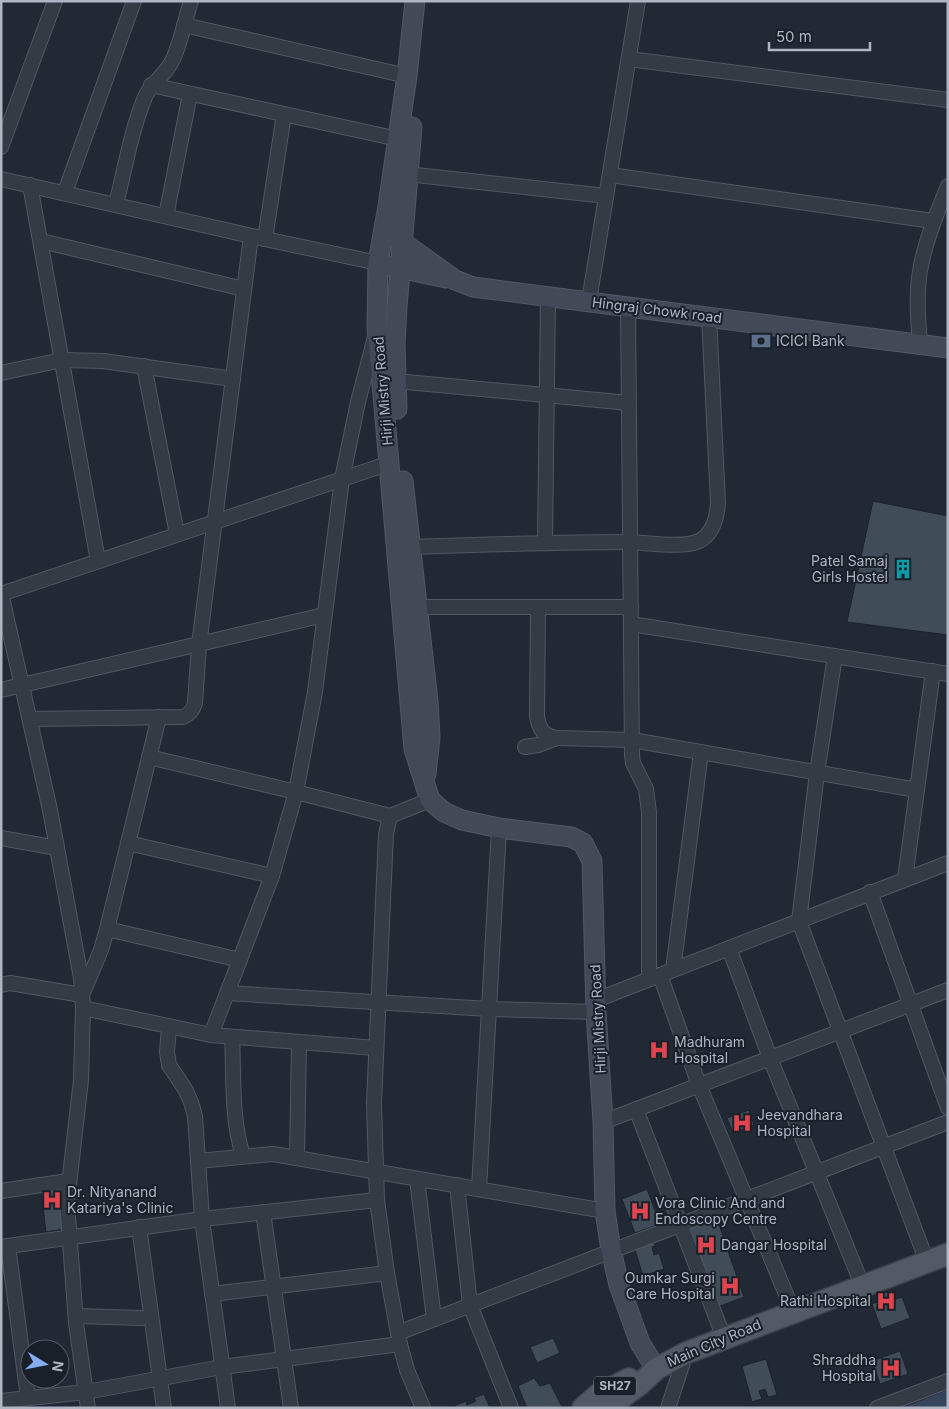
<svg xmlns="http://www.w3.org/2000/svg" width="949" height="1409" font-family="Inter,sans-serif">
	<rect width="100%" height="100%" fill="#202934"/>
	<path fill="#35445b" d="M948 1390V1408H902Z"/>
	<g fill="#414c59" stroke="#1b222c">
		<path d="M873 501 948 516V635L847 622Z"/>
		<path d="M749 1110 754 1125 733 1133 727 1118Z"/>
		<path d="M59 1188 64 1229 46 1232 41 1190Z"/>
		<path d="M647 1189 660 1224 635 1233 622 1199Z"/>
		<path d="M716 1216 744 1297 715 1308 686 1227Z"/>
		<path d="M651 1236 655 1246 652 1247 654 1255 659 1253 664 1269 643 1276 633 1243Z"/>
		<path d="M892 1290 896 1299 902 1297 910 1318 881 1329 872 1304 880 1301 878 1295Z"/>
		<path d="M553 1338 560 1353 537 1363 530 1347Z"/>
		<path d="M900 1351 908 1374 880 1384 872 1361Z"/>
		<path d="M766 1359 777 1395 768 1397 765 1389 759 1391 762 1399 752 1402 742 1366Z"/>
		<path d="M534 1378 540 1386 550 1383 562 1407 527 1408 518 1386Z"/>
		<path d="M484 1394 490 1408H455L454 1406 466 1401 467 1405 476 1401 474 1398Z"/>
	</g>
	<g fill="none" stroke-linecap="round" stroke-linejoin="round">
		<defs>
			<g id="street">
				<path d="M184 25 407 76"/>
				<path d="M629 59 948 100"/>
				<path d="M151 85 398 139"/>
				<path d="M1 147 55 1"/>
				<path d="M407 174 606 196"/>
				<path d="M610 175 933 221"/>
				<path d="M1 179 265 239 378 263"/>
				<path d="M30 185 98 561"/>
				<path d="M65 192 134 1"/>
				<path d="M116 204C125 169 131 131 145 97 151 83 164 76 171 63 180 47 185 20 191 1"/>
				<path d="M166 216 190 94"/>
				<path d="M265 239 284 114"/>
				<path d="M41 241 244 289"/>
				<path d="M589 301 638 1"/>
				<path d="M628 306 632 755 633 763 646 789 649 812V979"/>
				<path d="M920 344C918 320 916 295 920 271 925 241 937 213 948 186"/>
				<path d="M144 366 177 534"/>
				<path d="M1 373 62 360 103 361 233 379"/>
				<path d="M396 381 629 403"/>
				<path d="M545 542 548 297"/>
				<path d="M410 547C483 545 555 542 627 542 645 542 683 549 699 541 713 534 717 517 718 503L709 316"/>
				<path d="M1 593 50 810 81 978 83 1008 81 1080 67 1202 76 1323 88 1408"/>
				<path d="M1 594 390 463"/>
				<path d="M418 607H631"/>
				<path d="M538 607 537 716C539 729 543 736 557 738L632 740 917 790"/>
				<path d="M631 624 948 674"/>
				<path d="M835 656 817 773 799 921 927 1262"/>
				<path d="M1 690 324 615"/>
				<path d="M31 719 183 717C190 714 193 710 195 703L199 645 251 236"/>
				<path d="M525 747 538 745 557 738"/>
				<path d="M149 757 296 792 390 816"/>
				<path d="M1 838 57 848"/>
				<path d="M128 843 272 876"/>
				<path d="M905 879 933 671"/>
				<path d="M870 892 948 1108"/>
				<path d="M107 929 240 960"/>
				<path d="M729 948 770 1058 863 1287"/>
				<path d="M673 970 701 752"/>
				<path d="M660 975 699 1085 793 1311"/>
				<path d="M1 985 10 983 82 995 101 950 107 929 159 717"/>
				<path d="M227 993 489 1009 596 1012"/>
				<path d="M596 1000 948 863"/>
				<path d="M83 1008 211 1035 376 1048"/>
				<path d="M169 1028 167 1052 169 1065 185 1089 191 1102 195 1116 202 1219 228 1408"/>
				<path d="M211 1035 272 876 296 792 315 692 342 479 358 402 375 337"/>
				<path d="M232 1037C234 1076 231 1118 243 1156"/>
				<path d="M636 1109 724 1338"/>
				<path d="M603 1122 948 990"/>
				<path d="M297 1158 299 1043"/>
				<path d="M198 1161 273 1154 605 1211"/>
				<path d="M417 1179 434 1319"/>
				<path d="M457 1185 470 1305 511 1408"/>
				<path d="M479 1189 499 828"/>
				<path d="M1 1191 68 1181"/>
				<path d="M263 1212 291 1408"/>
				<path d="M139 1227 164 1408"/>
				<path d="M8 1246 28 1398"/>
				<path d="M1 1247 202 1219 377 1200"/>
				<path d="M212 1294 387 1273"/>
				<path d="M76 1316 142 1318"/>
				<path d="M398 1333 948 1122"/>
				<path d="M1 1401 86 1392 222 1367 400 1344"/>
				<path d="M423 1408 407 1370 400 1344 387 1273 377 1200 374 1103 386 834 390 816 430 800"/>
				<path d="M668 1408 686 1353"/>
				<path d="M877 1408 948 1381"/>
			</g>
			<g id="secondary">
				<path d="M415 1 407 76 388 206 378 263 377 327 414 749 430 800 444 812 462 820 499 828 571 837 583 843 592 861 596 1012 603 1122 605 1211 611 1250 619 1285 640 1343 656 1369"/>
				<path d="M395 237 455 280 473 287 948 348"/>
				<path d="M390 266 446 278"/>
				<path d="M397 409 395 344 397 307 412 127"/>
				<path d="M403 481 428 701 430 737 426 774"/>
			</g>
			<g id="primary">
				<path d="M583 1408 598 1395 629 1379"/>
				<path d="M607 1408 639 1385 656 1369 686 1353 948 1254"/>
			</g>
		</defs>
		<use href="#street" stroke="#515963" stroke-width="16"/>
		<use href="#secondary" stroke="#515963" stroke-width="21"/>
		<use href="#primary" stroke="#3d444f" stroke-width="24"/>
		<use href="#street" stroke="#333b45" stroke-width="14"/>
		<use href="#secondary" stroke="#424a58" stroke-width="19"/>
		<use href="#primary" stroke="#515a65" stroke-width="21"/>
	</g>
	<defs>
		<symbol id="bank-bare" viewBox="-9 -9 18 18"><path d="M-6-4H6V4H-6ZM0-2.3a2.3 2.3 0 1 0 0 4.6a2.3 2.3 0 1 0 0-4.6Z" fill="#5c6f8a" stroke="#19202a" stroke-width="2.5" paint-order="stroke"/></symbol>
		<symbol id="building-bare" viewBox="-9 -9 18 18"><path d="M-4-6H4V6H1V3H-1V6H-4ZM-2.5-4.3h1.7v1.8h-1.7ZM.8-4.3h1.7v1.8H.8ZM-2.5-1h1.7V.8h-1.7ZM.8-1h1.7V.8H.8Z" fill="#0f9aa8" stroke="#19202a" stroke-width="2.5" paint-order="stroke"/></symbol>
		<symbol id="hospital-bare" viewBox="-9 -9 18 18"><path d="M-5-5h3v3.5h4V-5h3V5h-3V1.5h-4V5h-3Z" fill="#e0444e" stroke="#19202a" stroke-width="2.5" paint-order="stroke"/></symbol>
	</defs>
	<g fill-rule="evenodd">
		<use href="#bank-bare" x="747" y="327" width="28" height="28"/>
		<use href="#building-bare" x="889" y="555" width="28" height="28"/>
		<use href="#hospital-bare" x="645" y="1036" width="28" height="28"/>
		<use href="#hospital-bare" x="728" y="1109" width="28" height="28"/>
		<use href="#hospital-bare" x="38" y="1186" width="28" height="28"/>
		<use href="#hospital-bare" x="626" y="1197" width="28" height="28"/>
		<use href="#hospital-bare" x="692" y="1231" width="28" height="28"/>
		<use href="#hospital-bare" x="716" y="1272" width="28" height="28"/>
		<use href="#hospital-bare" x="872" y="1287" width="28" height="28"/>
		<use href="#hospital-bare" x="877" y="1354" width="28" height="28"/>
	</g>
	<g text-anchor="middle" stroke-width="4" stroke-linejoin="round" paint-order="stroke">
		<rect fill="#19202a" stroke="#818994" stroke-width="1" x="594" y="1376.5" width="42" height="19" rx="4"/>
		<g font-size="12" font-weight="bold" fill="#adb6c2">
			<text x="615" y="1390">SH27</text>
		</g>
		<g font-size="14" fill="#adb6c2" stroke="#19202a">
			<text transform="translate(657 310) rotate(7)" y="5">Hingraj Chowk road</text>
			<text transform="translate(383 391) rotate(-95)" y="5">Hirji Mistry Road</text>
			<text transform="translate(598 1019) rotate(-93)" y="5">Hirji Mistry Road</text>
			<text transform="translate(714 1343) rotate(-23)" y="5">Main City Road</text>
		</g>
		<g font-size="14" fill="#adb6c2" stroke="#19202a" text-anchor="start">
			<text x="776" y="346">ICICI Bank</text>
			<text x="888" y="566" text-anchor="end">Patel Samaj<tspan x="888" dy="16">Girls Hostel</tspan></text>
			<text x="674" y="1047">Madhuram<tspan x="674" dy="16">Hospital</tspan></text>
			<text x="757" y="1120">Jeevandhara<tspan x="757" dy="16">Hospital</tspan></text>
			<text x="67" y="1197">Dr. Nityanand<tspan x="67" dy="16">Katariya's Clinic</tspan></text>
			<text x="655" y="1208">Vora Clinic And and<tspan x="655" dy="16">Endoscopy Centre</tspan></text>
			<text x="721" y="1250">Dangar Hospital</text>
			<text x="715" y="1283" text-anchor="end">Oumkar Surgi<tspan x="715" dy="16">Care Hospital</tspan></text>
			<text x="871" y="1306" text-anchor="end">Rathi Hospital</text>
			<text x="876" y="1365" text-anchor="end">Shraddha<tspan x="876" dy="16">Hospital</tspan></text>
		</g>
	</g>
	<rect width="949" height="1409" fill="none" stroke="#adb6c2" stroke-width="5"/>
	<g transform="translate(45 1364) rotate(100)"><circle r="24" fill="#19202a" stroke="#545c67"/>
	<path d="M0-4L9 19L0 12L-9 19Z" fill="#84aef1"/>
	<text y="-8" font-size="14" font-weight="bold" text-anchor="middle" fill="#adb6c2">N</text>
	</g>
	<path d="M769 42v8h101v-8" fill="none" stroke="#adb6c2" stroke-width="2.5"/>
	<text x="776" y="42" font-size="15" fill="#adb6c2" stroke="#19202a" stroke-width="4" paint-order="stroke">50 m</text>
</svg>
